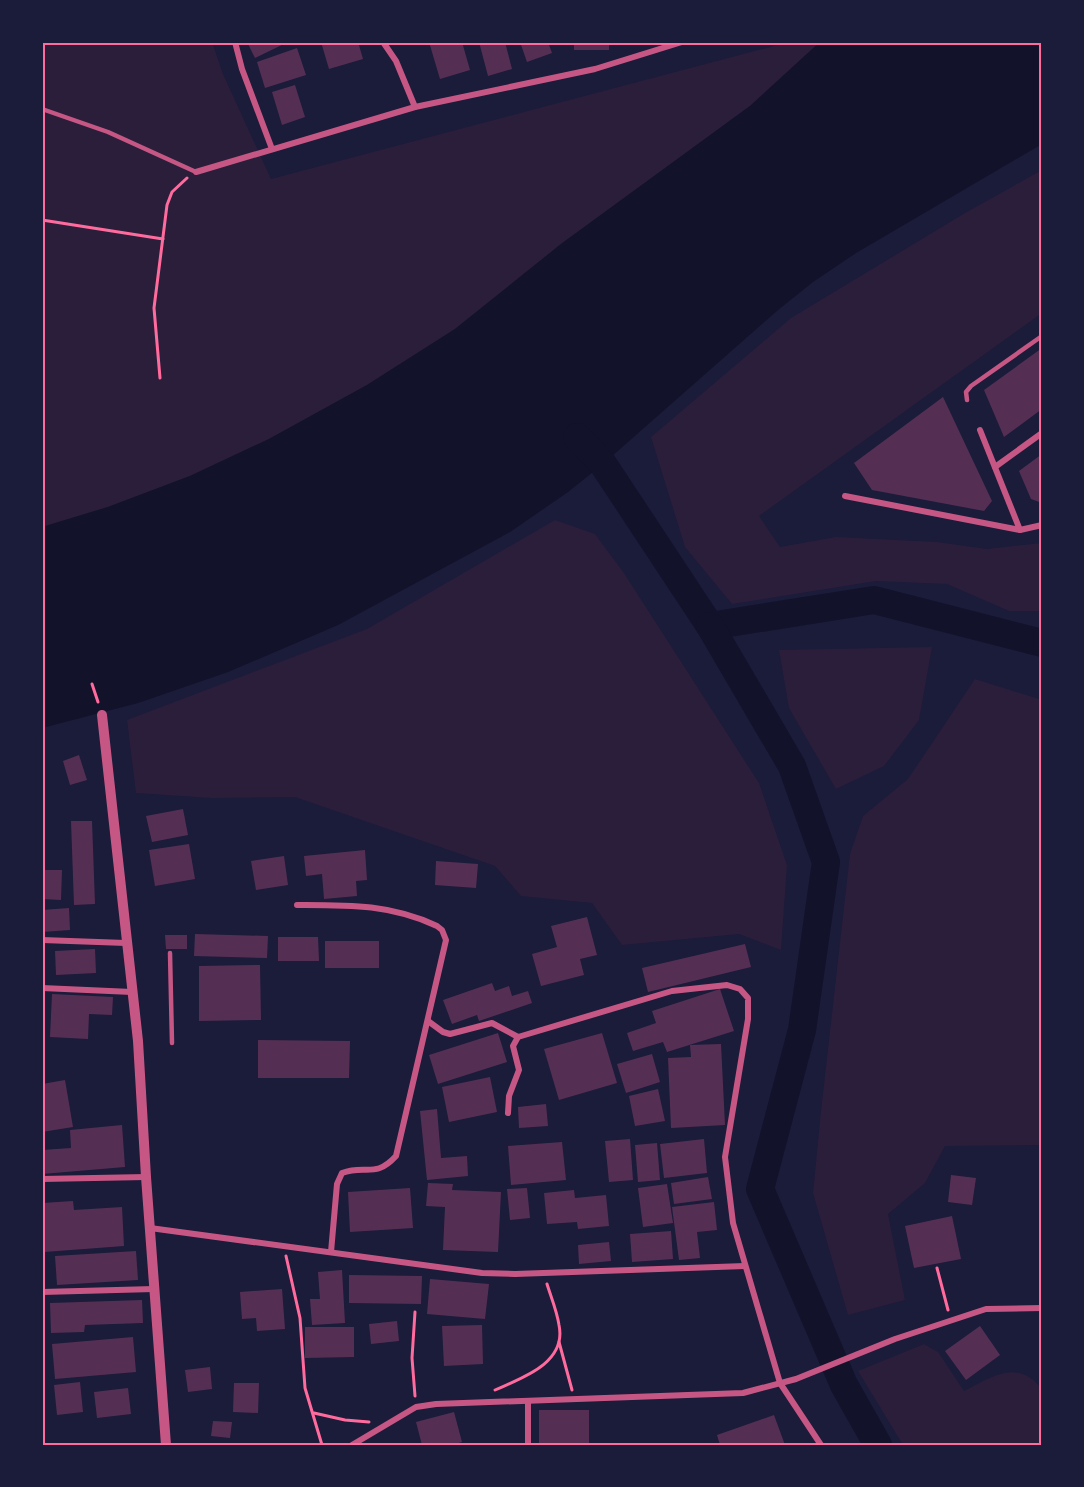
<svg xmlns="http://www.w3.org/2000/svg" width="1084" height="1487" font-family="'Fira Sans',sans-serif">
	<rect width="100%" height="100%" fill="#1b1b3a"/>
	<g fill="#2a1e3b">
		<path d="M42 42H212L223 74 271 179 789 42H820L750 106 561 244 455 329 367 385 269 439 190 476 108 507 42 527Z"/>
		<path d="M1042 170V313L759 516 780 547 836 537 937 542 987 549 1042 543V611H1009L947 584 876 581 732 604 685 547 651 437 791 318 965 213Z"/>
		<path d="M555 520 595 534 624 573 759 783 787 865 781 950 739 934 622 945 592 903 521 896 495 866 295 797 212 798 136 793 127 720 367 629Z"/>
		<path d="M932 647 919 720 884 766 836 789 789 708 779 650Z"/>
		<path d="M975 679 1042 700V1145L945 1146 925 1183 888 1214 905 1300 848 1315 813 1193 821 1111 850 854 863 816 908 779Z"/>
		<path d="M924 1344 938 1352 964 1391C992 1377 1017 1358 1042 1389V1445H903L858 1371Z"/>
	</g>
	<path fill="#12122b" d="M820 42H1042V144L856 253 813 282 778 310 603 464 568 492 510 532 338 625 228 672 138 703 42 728V527L108 507 190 476 269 439 367 385 455 329 561 244 750 106Z"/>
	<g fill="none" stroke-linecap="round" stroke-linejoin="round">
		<g stroke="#12122b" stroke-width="28">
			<path d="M577 437 603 464 710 626 874 600 1042 643"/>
			<path d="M710 626 792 766 826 862 802 1030 760 1189 844 1385 878 1445"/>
		</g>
	</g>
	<g fill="#542f53">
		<path d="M247 42H288L255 58Z"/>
		<path d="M321 42H358L363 59 329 69Z"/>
		<path d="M429 42H462L470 70 440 79Z"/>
		<path d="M479 42H505L512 69 488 76Z"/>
		<path d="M520 42H548L552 53 527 62Z"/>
		<rect x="574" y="42" width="35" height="8"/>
		<path d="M297 48 306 75 265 88 257 62Z"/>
		<path d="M295 85 305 117 282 125 272 92Z"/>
		<path d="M1042 348V409L1004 437 984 390Z"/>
		<path d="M943 397 992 501 984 511 872 490 854 463Z"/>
		<path d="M1042 454V503L1031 499 1019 471Z"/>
		<path d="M79 755 87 780 70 785 63 761Z"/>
		<path d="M183 809 188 835 152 842 146 816Z"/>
		<path d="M71 821H92L95 904 74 905Z"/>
		<path d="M189 844 195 879 155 886 149 850Z"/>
		<path d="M365 850 367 880 356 881 357 896 324 899 322 874 306 876 304 856Z"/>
		<path d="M284 856 288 885 256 890 251 861Z"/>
		<path d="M436 861 478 864 476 888 435 885Z"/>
		<path d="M42 870H62L61 900 42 899Z"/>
		<path d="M69 908 70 930 42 932V910Z"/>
		<path d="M587 917 597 955 580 959 584 975 541 986 532 954 557 947 551 926Z"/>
		<path d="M195 934 268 936 267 958 194 956Z"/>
		<path d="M165 935H187V949H166Z"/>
		<path d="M278 937H318L319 961H278Z"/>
		<rect x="325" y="941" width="54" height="27"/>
		<path d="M745 944 751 967 648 992 642 968Z"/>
		<path d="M95 949 96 973 56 975 55 951Z"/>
		<path d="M260 965 261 1020 199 1021V966Z"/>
		<path d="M492 983 495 991 509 986 512 996 528 991 532 1003 479 1021 477 1015 452 1024 443 1000Z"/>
		<path d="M720 989 734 1031 667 1052 663 1042 633 1051 627 1033 656 1023 652 1011Z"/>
		<path d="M42 994 45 995 44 1032H42Z"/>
		<path d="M52 994 113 997 112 1015 89 1014 88 1039 50 1037Z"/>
		<path d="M498 1033 507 1062 438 1084 429 1055Z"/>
		<path d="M602 1033 617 1083 559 1100 544 1049Z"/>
		<path d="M258 1040 350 1041 349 1078H258Z"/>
		<path d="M721 1044 725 1125 671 1128 668 1058 691 1057 690 1045Z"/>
		<path d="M652 1054 660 1082 626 1093 617 1064Z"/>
		<path d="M490 1077 497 1112 449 1122 442 1087Z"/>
		<path d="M65 1080 73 1127 42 1132V1084Z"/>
		<path d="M658 1089 665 1121 635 1126 629 1096Z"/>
		<path d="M546 1104 548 1126 519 1128 518 1107Z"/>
		<path d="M437 1109 441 1158 467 1156 468 1176 427 1180 420 1111Z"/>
		<path d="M122 1125 125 1167 42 1174V1150L71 1148 70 1130Z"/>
		<path d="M630 1139 633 1180 609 1182 605 1141Z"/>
		<path d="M704 1139 707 1173 664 1178 660 1144Z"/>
		<path d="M562 1142 566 1180 511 1185 508 1146Z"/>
		<path d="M657 1143 660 1180 638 1182 635 1145Z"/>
		<path d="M951 1175 976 1178 972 1205 948 1202Z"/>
		<path d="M708 1177 712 1199 674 1204 671 1183Z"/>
		<path d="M428 1183 453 1184 452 1190 501 1192 498 1252 443 1250 445 1207 426 1206Z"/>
		<path d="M667 1184 673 1223 643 1227 638 1188Z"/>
		<path d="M410 1188 413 1228 350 1232 348 1192Z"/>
		<path d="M527 1188 530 1218 510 1220 507 1189Z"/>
		<path d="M574 1190 575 1198 606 1195 609 1226 578 1229 577 1222 547 1224 544 1193Z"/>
		<path d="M73 1201 74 1210 122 1207 124 1246 44 1252 42 1203Z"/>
		<path d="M714 1202 717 1230 697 1232 700 1258 679 1260 672 1207Z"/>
		<path d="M952 1216 961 1259 914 1268 905 1226Z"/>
		<path d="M671 1231 673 1259 632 1262 630 1234Z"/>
		<path d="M609 1242 611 1261 579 1264 578 1245Z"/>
		<path d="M136 1251 138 1280 57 1285 55 1256Z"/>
		<path d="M342 1270 345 1323 312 1325 310 1299H320L318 1272Z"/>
		<path d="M349 1275 422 1276 421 1304 349 1303Z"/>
		<path d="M430 1279 489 1284 485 1319 427 1314Z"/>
		<path d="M282 1289 285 1329 257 1331 256 1318 242 1319 240 1292Z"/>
		<path d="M142 1300 143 1323 85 1325 84 1332 51 1333 50 1303Z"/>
		<path d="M397 1321 399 1341 371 1344 369 1324Z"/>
		<path d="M482 1325 483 1364 444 1366 442 1326Z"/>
		<path d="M980 1326 1000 1355 966 1380 945 1351Z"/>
		<path d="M305 1327H354V1357L305 1358Z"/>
		<path d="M133 1337 136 1372 55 1379 52 1344Z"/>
		<path d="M210 1367 212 1389 188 1392 185 1370Z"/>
		<path d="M80 1382 83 1412 57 1415 54 1385Z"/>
		<path d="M234 1383H259L258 1413 233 1412Z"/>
		<path d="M128 1388 131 1414 97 1418 94 1392Z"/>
		<rect x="539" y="1410" width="50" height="35"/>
		<path d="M454 1412 462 1442 452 1445H422L416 1422Z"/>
		<path d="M774 1415 785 1445H720L717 1435Z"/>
		<path d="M213 1421 232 1422 230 1438 211 1436Z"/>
	</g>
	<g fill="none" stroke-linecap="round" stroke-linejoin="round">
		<g stroke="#ff6b9d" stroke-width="3">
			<path d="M42 220 163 239"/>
			<path d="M160 378 154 308 167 205 172 192 187 178"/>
			<path d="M92 684 98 702"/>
			<path d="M286 1256 300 1318 305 1388 322 1445"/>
			<path d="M937 1268 948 1310"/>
			<path d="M415 1312 412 1358 415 1396"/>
			<path d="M559 1342 572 1390"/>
			<path d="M495 1390C522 1378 567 1363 559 1325 557 1311 551 1297 547 1284"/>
			<path d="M314 1413 345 1420 369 1422"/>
		</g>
		<g stroke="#c65784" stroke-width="4.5">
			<path d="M42 109 108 132 196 172"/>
			<path d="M967 400 966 392 971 386 1042 336"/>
			<path d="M170 953 172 1043"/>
		</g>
		<g stroke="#c65784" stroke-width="6">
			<path d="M235 42 242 69 272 149"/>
			<path d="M383 42 396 61 415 107"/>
			<path d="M196 172 415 107 595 69 682 42"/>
			<path d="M980 430 1020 530"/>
			<path d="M995 467 1042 433"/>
			<path d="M845 496 1020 530 1042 525"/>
			<path d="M297 905C348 905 390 904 437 926L442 930 446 940 396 1156C375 1179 366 1164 342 1173L337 1184 331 1252"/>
			<path d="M42 940 126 943"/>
			<path d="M42 988 132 992"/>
			<path d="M428 1021 443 1032 450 1034 492 1023 518 1037"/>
			<path d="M508 1113 509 1096 519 1070 513 1046 518 1037 672 991 727 985 740 989 748 998V1019L725 1157 733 1223 780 1383 821 1445"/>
			<path d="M42 1179 146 1177"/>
			<path d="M150 1228 482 1273 515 1274 745 1266"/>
			<path d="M42 1292 154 1289"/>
			<path d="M352 1445 416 1407 436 1404 743 1393 796 1379 895 1339 986 1309 1042 1308"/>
			<path d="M528 1445V1401"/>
		</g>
		<path stroke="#c65784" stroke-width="10" d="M102 715 138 1041 146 1177 166 1445"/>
	</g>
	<rect width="1084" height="1487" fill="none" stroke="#1b1b3a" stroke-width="87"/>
	<rect x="44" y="44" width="996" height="1400" fill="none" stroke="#ff6b9d" stroke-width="2"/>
</svg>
